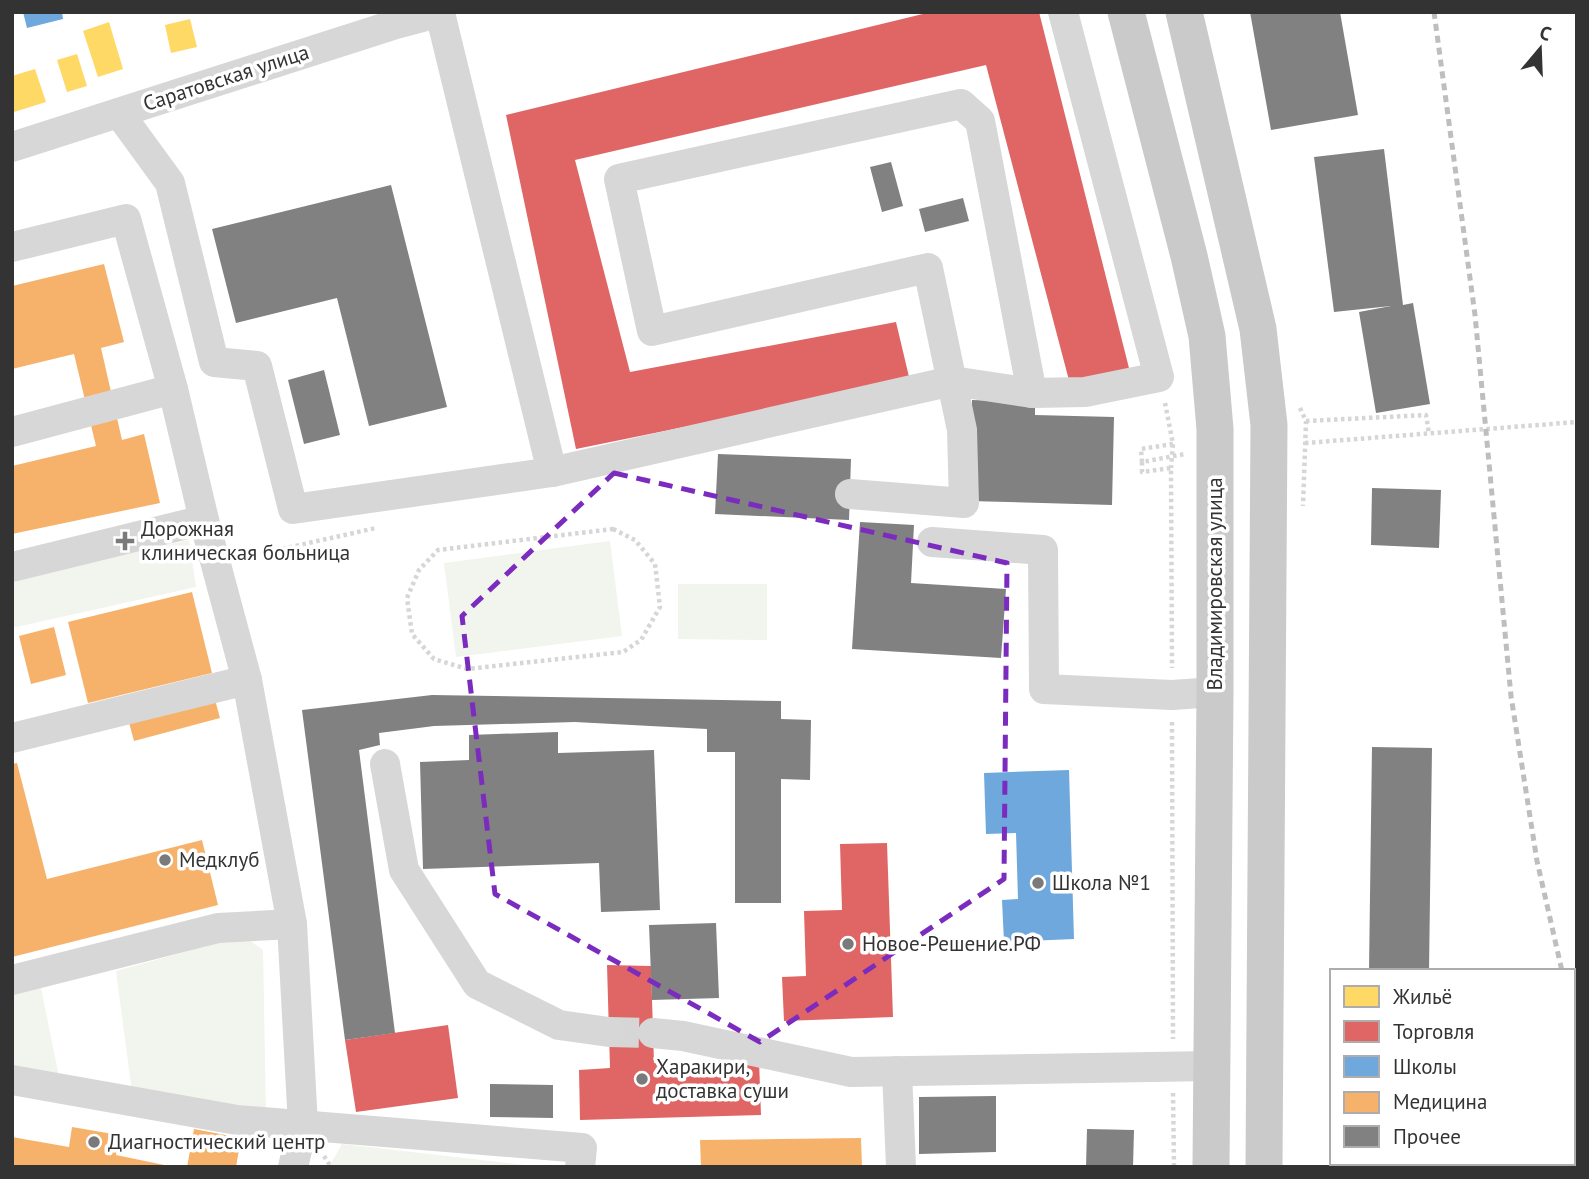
<svg xmlns="http://www.w3.org/2000/svg" width="1589" height="1179" font-family="'PT Sans',sans-serif">
	<rect width="100%" height="100%" fill="#fff"/>
	<g fill="#f1f5ed">
		<path d="M189 540 196 587 12 628V580Z"/>
		<path d="M610 541 622 636 456 657 444 563Z"/>
		<path d="M678 584H767V640L678 639Z"/>
		<path d="M243 936 263 950 266 1115 132 1092 116 971Z"/>
		<path d="M41 988 59 1077 12 1068V995Z"/>
		<path d="M342 1144 542 1167H329Z"/>
	</g>
	<g fill="#ffd966">
		<path d="M190 19 197 47 171 53 165 25Z"/>
		<path d="M109 22 123 69 98 77 83 31Z"/>
		<path d="M77 54 87 86 67 92 57 60Z"/>
		<path d="M35 69 46 102 14 112 12 76Z"/>
		<rect x="1371" y="1163" width="63" height="4"/>
	</g>
	<g fill="#e06666">
		<path d="M931 12H1039L1130 372 1071 388 986 65 575 160 630 372 896 322 910 381 576 449 506 115Z"/>
		<path d="M887 843 893 1017 784 1021 782 977 806 976 804 911 842 910 840 844Z"/>
		<path d="M607 965 651 966 654 1063 759 1060 761 1115 580 1120 579 1070 610 1068Z"/>
		<path d="M448 1025 458 1098 356 1112 345 1040Z"/>
	</g>
	<g fill="#6fa8dc">
		<path d="M23 12H62L63 19 27 28Z"/>
		<path d="M1069 770 1074 939 1004 942 1002 900 1018 899 1016 833 986 834 984 773Z"/>
	</g>
	<g fill="#f6b26b">
		<path d="M104 264 124 342 101 348 122 440 144 434 160 503 12 534V466L96 446 74 354 12 369V286Z"/>
		<path d="M192 592 212 673 88 703 68 622Z"/>
		<path d="M54 627 66 675 31 684 19 636Z"/>
		<path d="M214 696 220 718 134 741 128 719Z"/>
		<path d="M17 763 47 879 202 840 218 905 12 957V764Z"/>
		<path d="M72 1127 119 1135 116 1155 174 1167H12V1137L69 1147Z"/>
		<path d="M194 1129 241 1138 236 1167H187Z"/>
		<path d="M861 1138 862 1167H701L700 1140Z"/>
	</g>
	<g fill="#818181">
		<path d="M1250 12H1340L1358 115 1271 130Z"/>
		<path d="M1384 149 1403 305 1413 303 1430 404 1376 413 1359 312 1391 306 1334 312 1314 157Z"/>
		<path d="M891 162 903 206 882 212 870 167Z"/>
		<path d="M391 185 447 407 369 426 337 298 236 323 212 229Z"/>
		<path d="M963 198 969 221 925 232 919 209Z"/>
		<path d="M324 370 340 435 304 444 288 380Z"/>
		<path d="M972 400 1035 402V415L1114 417 1112 505 969 501Z"/>
		<path d="M718 454 851 459 849 520 715 514Z"/>
		<path d="M1372 488 1441 490 1439 548 1371 545Z"/>
		<path d="M860 522 914 525 911 583 1006 589 1001 658 852 649Z"/>
		<path d="M432 695 781 701V719L811 720 810 780 781 779V903H735V752H707V729L575 722 434 726 379 733 380 745 359 750 395 1033 345 1040 302 710Z"/>
		<path d="M558 732V753L654 750 660 910 601 912 599 863 423 869 420 762 469 760V735Z"/>
		<path d="M1372 747 1432 748 1429 971H1369Z"/>
		<path d="M716 923 719 998 652 1000 649 925Z"/>
		<path d="M490 1084 553 1085V1118L490 1117Z"/>
		<path d="M996 1096V1152L919 1154V1097Z"/>
		<path d="M1087 1129 1134 1130 1133 1167H1086Z"/>
	</g>
	<g fill="none" stroke-linecap="round" stroke-linejoin="round">
		<path stroke="#d6d6d6" stroke-width="30" stroke-dasharray="30 15" stroke-linecap="butt" d="M609 1032 653 1033"/>
		<g stroke="#d6d6d6" stroke-width="4.5" stroke-dasharray="3.5 3.5" stroke-linecap="butt">
			<path d="M1165 403 1173 444 1171 468"/>
			<path d="M1300 408 1306 421 1303 506"/>
			<path d="M1306 421 1426 415 1429 434"/>
			<path d="M1305 443 1577 422"/>
			<path d="M1173 444 1141 449 1142 462 1185 454"/>
			<path d="M1142 462V472L1171 468 1172 668"/>
			<path d="M613 529 635 540 655 564 660 607 641 640 623 652 467 669 434 659 412 634 407 598 419 570 438 550Z"/>
			<path d="M241 558 376 528"/>
			<path d="M1172 722 1173 1039"/>
			<path d="M1173 1093 1174 1167"/>
			<path d="M324 1156 331 1167"/>
		</g>
		<g stroke="#d7d7d7" stroke-width="30">
			<path d="M440 13 552 472 952 381 1032 393 1085 392 1159 377 1063 12"/>
			<path d="M119 113 170 183 214 362 257 366 293 509 552 472"/>
			<path d="M12 147 396 24 441 12"/>
			<path d="M12 247 126 219 173 389 204 520 247 680"/>
			<path d="M12 432 173 389"/>
			<path d="M850 494 964 503 962 430 928 268 652 331 619 179 961 104 980 121 1032 393"/>
			<path d="M932 542 1043 550 1044 689 1172 695 1215 692"/>
			<path d="M12 567 204 520"/>
			<path d="M12 738 247 680 292 924 303 1125 293 1167"/>
			<path d="M385 764 404 870 477 984 559 1025 609 1032"/>
			<path d="M12 980 218 928 292 924"/>
			<path d="M653 1033 683 1036 851 1072 1211 1066"/>
			<path d="M897 1071 901 1167"/>
			<path d="M12 1080 237 1120 582 1148 580 1167"/>
		</g>
		<g stroke="#cacaca" stroke-width="37">
			<path d="M1126 12 1189 256 1207 336 1215 429V692L1211 1167"/>
			<path d="M1184 12 1258 329 1269 425 1264 1167"/>
		</g>
		<g stroke="#bebebe" stroke-width="5" stroke-dasharray="7 5" stroke-linecap="butt">
			<path d="M1434 12 1475 315 1511 696 1537 861 1562 971"/>
			<path d="M1573 1021 1577 1037"/>
		</g>
	</g>
	<path fill="none" stroke="#7b2cbf" stroke-width="5" stroke-dasharray="14 9" stroke-linejoin="round" d="M614 473 1007 563 1004 879 760 1042 495 894 462 616Z"/>
	<g fill="#7a7a7a" stroke="#fff" stroke-width="2.5">
		<path d="M121.5 530.5h7v7h7v7h-7v7h-7v-7h-7v-7h7z"/>
		<circle cx="165" cy="860" r="7"/>
		<circle cx="1038" cy="883" r="7"/>
		<circle cx="848" cy="944" r="7"/>
		<circle cx="642" cy="1079" r="7"/>
		<circle cx="94" cy="1142" r="7"/>
	</g>
	<g text-anchor="middle" stroke-width="7" stroke-linejoin="round" paint-order="stroke">
		<g font-size="21" fill="#333" stroke="#fff">
			<text transform="translate(226 78) rotate(-18)" y="7">Саратовская улица</text>
			<text transform="translate(1215 584) rotate(-90)" y="7">Владимировская улица</text>
		</g>
		<g font-size="21" fill="#333" stroke="#fff" text-anchor="start">
			<text x="141" y="536">Дорожная<tspan x="141" dy="24">клиническая больница</tspan></text>
			<text x="179" y="867">Медклуб</text>
			<text x="1052" y="890">Школа №1</text>
			<text x="862" y="951">Новое-Решение.РФ</text>
			<text x="656" y="1074">Харакири,<tspan x="656" dy="24">доставка суши</tspan></text>
			<text x="108" y="1149">Диагностический центр</text>
		</g>
	</g>
	<rect width="1589" height="1179" fill="none" stroke="#333333" stroke-width="28"/>
	<rect x="1330" y="969" width="245" height="196" fill="#ffffff" stroke="#adadad" stroke-width="2"/>
	<rect x="1344" y="986" width="35" height="21" fill="#ffd966" stroke="#adadad" stroke-width="2"/>
	<text x="1393" y="1004" font-size="21" fill="#333333">Жильё</text>
	<rect x="1344" y="1021" width="35" height="21" fill="#e06666" stroke="#adadad" stroke-width="2"/>
	<text x="1393" y="1039" font-size="21" fill="#333333">Торговля</text>
	<rect x="1344" y="1056" width="35" height="21" fill="#6fa8dc" stroke="#adadad" stroke-width="2"/>
	<text x="1393" y="1074" font-size="21" fill="#333333">Школы</text>
	<rect x="1344" y="1092" width="35" height="21" fill="#f6b26b" stroke="#adadad" stroke-width="2"/>
	<text x="1393" y="1109" font-size="21" fill="#333333">Медицина</text>
	<rect x="1344" y="1126" width="35" height="21" fill="#818181" stroke="#adadad" stroke-width="2"/>
	<text x="1393" y="1144" font-size="21" fill="#333333">Прочее</text>
	<g transform="translate(1540 49) rotate(19)" stroke="#ffffff" stroke-width="5" paint-order="stroke">
	<path d="M0-5L12 26L0 18L-12 26Z" fill="#333333"/>
	<text y="-10" font-size="19" font-weight="bold" text-anchor="middle" fill="#333333">С</text>
	</g>
</svg>
